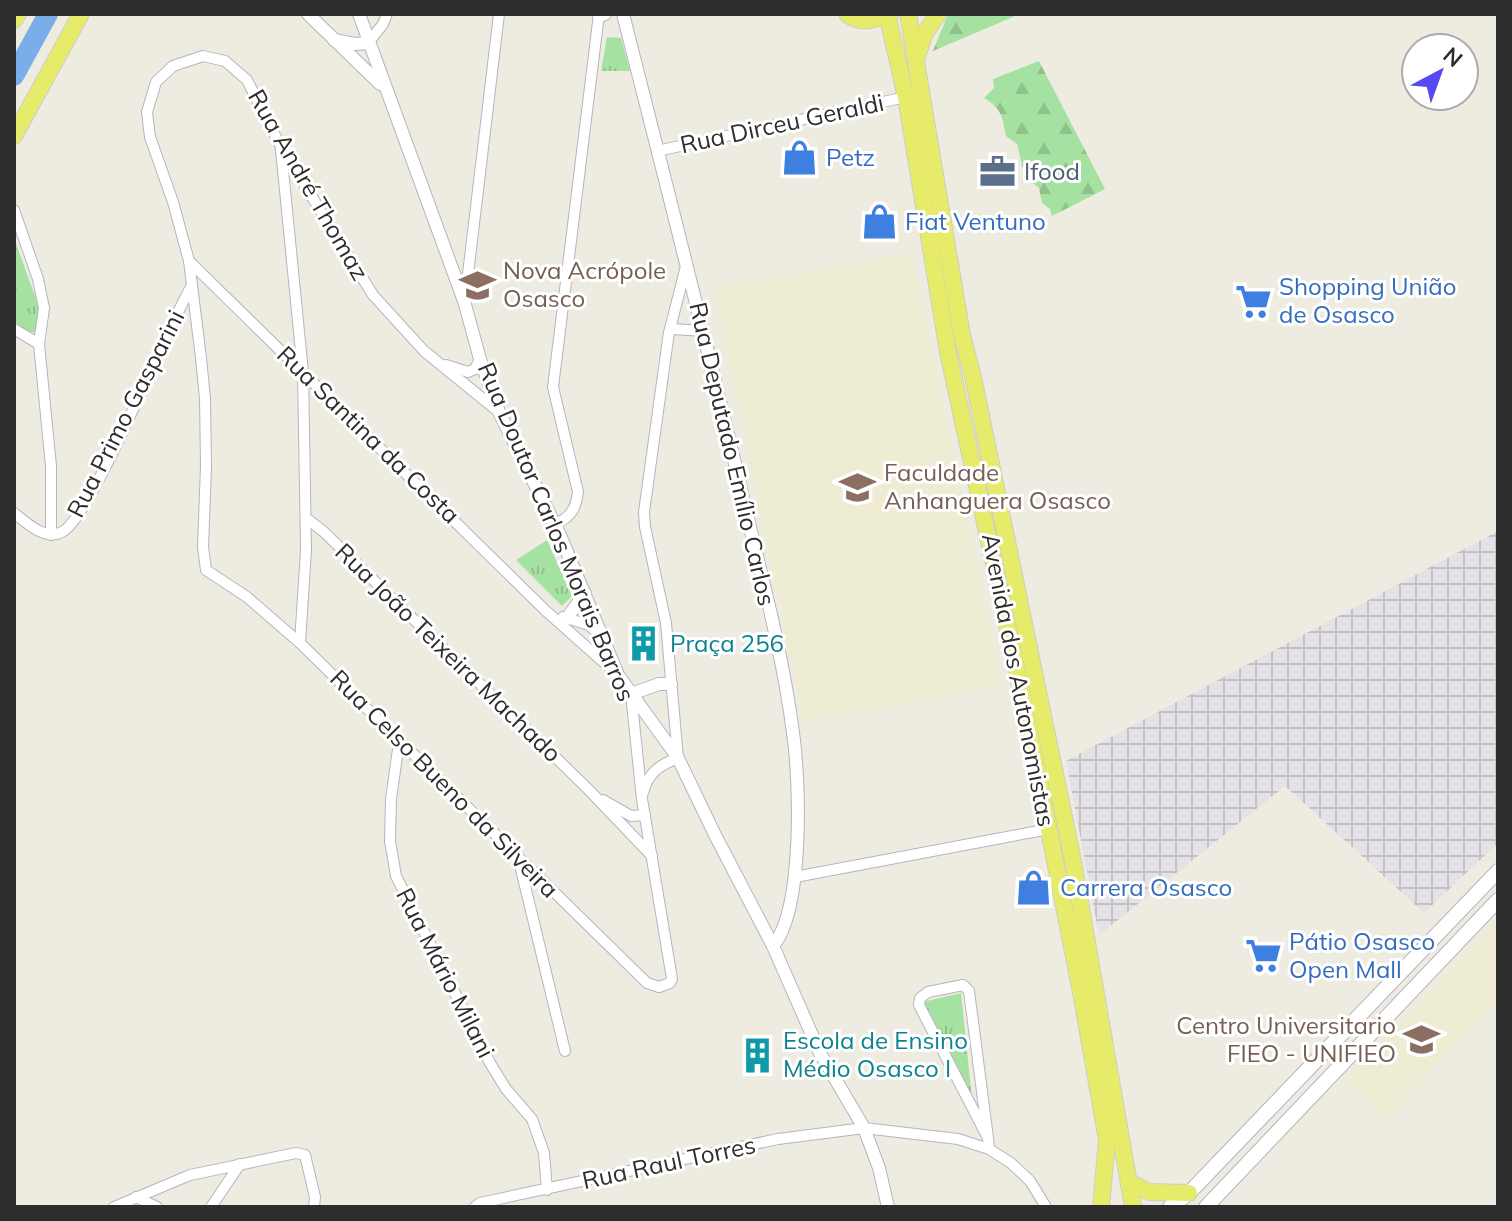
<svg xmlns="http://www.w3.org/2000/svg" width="1512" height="1221" font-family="Mulish,sans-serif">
	<defs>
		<pattern id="industrial-grid" width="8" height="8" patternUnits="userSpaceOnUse" patternTransform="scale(2)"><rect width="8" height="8" fill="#e4e1e7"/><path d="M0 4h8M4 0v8" fill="none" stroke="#c4c1c6"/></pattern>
		<pattern id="forest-firs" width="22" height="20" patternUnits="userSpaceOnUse" patternTransform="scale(2)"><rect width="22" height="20" fill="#a5e1a1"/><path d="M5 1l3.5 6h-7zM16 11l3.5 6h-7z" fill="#8ec18b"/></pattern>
		<pattern id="park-tufts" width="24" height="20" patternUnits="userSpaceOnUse" patternTransform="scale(2)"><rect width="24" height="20" fill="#a5e1a1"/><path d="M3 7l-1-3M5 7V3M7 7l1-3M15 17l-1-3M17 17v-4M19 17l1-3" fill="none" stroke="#8ec18b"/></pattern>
	</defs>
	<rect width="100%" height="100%" fill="#eeece1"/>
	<path fill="url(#industrial-grid)" d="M1498 531V843L1424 913 1285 786 1099 935 1066 761Z"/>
	<g fill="#eeecd2">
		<path d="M912 253 1002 686 803 721 715 288Z"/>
		<path d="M1498 919V999L1387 1119 1345 1081Z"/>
	</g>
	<g fill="url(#forest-firs)">
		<path d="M948 14H1020L933 51Z"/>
		<path d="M1039 61 1105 189 1052 216 1050 209 1042 203 1039 188 1025 177 1017 144 1006 136C1002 116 1002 109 984 98L994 88 993 79Z"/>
	</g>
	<g fill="url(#park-tufts)">
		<path d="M607 37 621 38 630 71H601Z"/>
		<path d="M14 238 39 307 37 333 27 331 14 321Z"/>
		<path d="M547 540 572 596 562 606 516 560Z"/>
		<path d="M961 993 972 1099 923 1002Z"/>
	</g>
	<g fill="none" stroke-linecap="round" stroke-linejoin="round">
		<path stroke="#7aaeea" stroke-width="20" d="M14 76 48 14"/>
		<defs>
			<g id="minor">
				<path d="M368 43 383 24 387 14"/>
				<path d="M281 150 303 372 306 550 300 643"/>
				<path d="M657 151 906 97"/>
				<path d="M14 210 38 279 44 308 39 344 51 466V535"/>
				<path d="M189 261 546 611 618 675"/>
				<path d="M465 299 499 14"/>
				<path d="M14 329 39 344"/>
				<path d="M670 329 686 266"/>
				<path d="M446 365 468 372 475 369 480 359"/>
				<path d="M499 412 424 351 373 295 281 147 247 80 225 61 203 56 173 66 156 82 147 112 150 137 173 202 189 261 201 358 205 399 206 466 203 547 206 570 247 597 300 643 647 983 659 987 670 983 672 979 642 799 631 694"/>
				<path d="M14 513C27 523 45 541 62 532 92 517 166 329 191 287"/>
				<path d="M306 518 324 532 588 789 652 856"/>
				<path d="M555 524C570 518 576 509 578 492L553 387 599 14"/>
				<path d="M563 617 589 625 601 636"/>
				<path d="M399 742 391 799 390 841 396 876 490 1063 506 1089 532 1119 544 1153 547 1190"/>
				<path d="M643 793C648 773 659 765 678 758L666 623 645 527 644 512 669 332 672 329 704 331"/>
				<path d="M603 800 631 816 645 815"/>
				<path d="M519 861 565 1051"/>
				<path d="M795 877 1049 829"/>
				<path d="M988 1138 919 1005 920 998 928 992 963 985 969 991 988 1138 989 1149"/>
				<path d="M136 1197 157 1207"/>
				<path d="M114 1207 190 1175 296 1153 305 1155 315 1197 314 1207"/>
				<path d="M211 1207 240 1164"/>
				<path d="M475 1207 480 1203 778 1139 864 1128 958 1139 989 1149 1011 1163 1030 1181 1046 1207"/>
			</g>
			<g id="tertiary">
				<path d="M308 14 380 84"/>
				<path d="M359 14 464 301 480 359 499 412 560 535 618 675 678 758 715 835 773 946 820 1053 864 1128 879 1168 888 1207"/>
				<path d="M623 14C664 176 706 338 744 502 762 578 783 655 793 733 800 781 804 909 773 946"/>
				<path d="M599 16 605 14"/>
				<path d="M334 40 355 44 368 43"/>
				<path d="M567 618 585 593"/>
				<path d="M631 694 659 684H671"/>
			</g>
			<g id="secondary">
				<path d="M1170 1207 1189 1193 1498 871"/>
				<path d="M1206 1207 1498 900"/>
			</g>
			<g id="primary">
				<path d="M847 14C861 25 874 20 890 14"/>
				<path d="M887 14 906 97 948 352 1022 694 1081 992 1107 1140 1101 1207"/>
				<path d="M908 14 962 335 973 377 1072 856 1133 1207"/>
				<path d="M14 20 18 14"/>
				<path d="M917 56 925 33 938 14"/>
				<path d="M14 136 81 14"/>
				<path d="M1131 1183 1149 1192 1189 1193"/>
			</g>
		</defs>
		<use href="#minor" stroke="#b5b4c0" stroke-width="12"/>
		<use href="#tertiary" stroke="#b5b4c0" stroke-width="14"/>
		<use href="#secondary" stroke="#b5b4c0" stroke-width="16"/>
		<use href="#primary" stroke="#cdcdcd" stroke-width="18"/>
		<use href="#minor" stroke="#fff" stroke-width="10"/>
		<use href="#tertiary" stroke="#fff" stroke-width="12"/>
		<use href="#secondary" stroke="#fff" stroke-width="14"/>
		<use href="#primary" stroke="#e6eb69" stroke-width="16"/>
	</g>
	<defs>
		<symbol id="shop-bare" viewBox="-9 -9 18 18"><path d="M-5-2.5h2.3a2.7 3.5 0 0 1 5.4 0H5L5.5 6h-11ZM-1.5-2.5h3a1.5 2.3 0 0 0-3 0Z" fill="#3f7fe0" stroke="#fff" stroke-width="2.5" paint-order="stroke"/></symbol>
		<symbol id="office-bare" viewBox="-9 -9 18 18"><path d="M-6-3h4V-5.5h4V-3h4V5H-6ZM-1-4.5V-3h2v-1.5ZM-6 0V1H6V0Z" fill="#5c6f8a" stroke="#fff" stroke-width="2.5" paint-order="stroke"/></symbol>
		<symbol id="school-bare" viewBox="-9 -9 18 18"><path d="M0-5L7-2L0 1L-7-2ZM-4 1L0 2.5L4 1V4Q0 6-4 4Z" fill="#8d6e63" stroke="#fff" stroke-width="2.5" paint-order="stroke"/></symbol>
		<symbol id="supermarket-bare" viewBox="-9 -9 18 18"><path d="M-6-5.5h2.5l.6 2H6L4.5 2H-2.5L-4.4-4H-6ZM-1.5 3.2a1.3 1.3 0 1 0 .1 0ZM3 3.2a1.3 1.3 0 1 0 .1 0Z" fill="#3f7fe0" stroke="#fff" stroke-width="2.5" paint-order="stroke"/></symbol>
		<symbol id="university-bare" viewBox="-9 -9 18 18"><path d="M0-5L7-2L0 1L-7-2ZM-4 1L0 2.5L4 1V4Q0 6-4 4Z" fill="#8d6e63" stroke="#fff" stroke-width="2.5" paint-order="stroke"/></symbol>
		<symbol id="building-bare" viewBox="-9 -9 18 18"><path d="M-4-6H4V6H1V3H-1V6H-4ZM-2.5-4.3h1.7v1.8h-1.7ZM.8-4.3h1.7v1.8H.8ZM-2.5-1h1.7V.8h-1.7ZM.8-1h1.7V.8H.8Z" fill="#0f9aa8" stroke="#fff" stroke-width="2.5" paint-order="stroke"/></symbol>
	</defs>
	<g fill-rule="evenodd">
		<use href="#shop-bare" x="774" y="132" width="51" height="51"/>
		<use href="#office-bare" x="972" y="146" width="51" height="51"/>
		<use href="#shop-bare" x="854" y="196" width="51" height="51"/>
		<use href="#school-bare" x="452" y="260" width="51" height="51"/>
		<use href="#supermarket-bare" x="1228" y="276" width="51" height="51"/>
		<use href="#university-bare" x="832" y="462" width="51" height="51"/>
		<use href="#building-bare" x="618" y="618" width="51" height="51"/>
		<use href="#shop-bare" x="1008" y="862" width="51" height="51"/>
		<use href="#supermarket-bare" x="1238" y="930" width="51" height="51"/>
		<use href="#university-bare" x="1396" y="1014" width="51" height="51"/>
		<use href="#building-bare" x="732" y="1030" width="51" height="51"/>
	</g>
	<g text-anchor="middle" stroke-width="6" stroke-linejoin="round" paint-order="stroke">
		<g font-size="24" fill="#2d2d2d" stroke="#fff">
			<text transform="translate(782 124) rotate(-12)" y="8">Rua Dirceu Geraldi</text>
			<text transform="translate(308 185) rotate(60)" y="8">Rua André Thomaz</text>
			<text transform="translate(126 414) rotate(-63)" y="8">Rua Primo Gasparini</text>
			<text transform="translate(368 435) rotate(44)" y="8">Rua Santina da Costa</text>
			<text transform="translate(732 454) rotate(77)" y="8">Rua Deputado Emílio Carlos</text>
			<text transform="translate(556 532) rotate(67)" y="8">Rua Doutor Carlos Morais Barros</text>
			<text transform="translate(448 653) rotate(44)" y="8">Rua João Teixeira Machado</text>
			<text transform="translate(1018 680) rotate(79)" y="8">Avenida dos Autonomistas</text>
			<text transform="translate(444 784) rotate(45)" y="8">Rua Celso Bueno da Silveira</text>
			<text transform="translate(445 973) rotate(63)" y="8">Rua Mário Milani</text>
			<text transform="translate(669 1163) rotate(-12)" y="8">Rua Raul Torres</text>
		</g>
		<g font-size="24" fill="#366cbe" stroke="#fff" text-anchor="start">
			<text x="826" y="166">Petz</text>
			<text x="905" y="230">Fiat Ventuno</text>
			<text x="1279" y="295">Shopping União<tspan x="1279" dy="28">de Osasco</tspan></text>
			<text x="1060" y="896">Carrera Osasco</text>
			<text x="1289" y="950">Pátio Osasco<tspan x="1289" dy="28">Open Mall</tspan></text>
		</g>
		<g font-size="24" fill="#4e5e75" stroke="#fff" text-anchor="start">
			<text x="1024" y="180">Ifood</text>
		</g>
		<g font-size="24" fill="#785e54" stroke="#fff" text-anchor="start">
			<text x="503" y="279">Nova Acrópole<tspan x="503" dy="28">Osasco</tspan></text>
			<text x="884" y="481">Faculdade<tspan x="884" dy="28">Anhanguera Osasco</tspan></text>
			<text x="1396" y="1034" text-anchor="end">Centro Universitario<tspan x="1396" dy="28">FIEO - UNIFIEO</tspan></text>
		</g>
		<g font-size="24" fill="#0d838f" stroke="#fff" text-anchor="start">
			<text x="670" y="652">Praça 256</text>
			<text x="783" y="1049">Escola de Ensino<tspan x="783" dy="28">Médio Osasco I</tspan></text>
		</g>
	</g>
	<rect width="1512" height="1221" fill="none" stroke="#2d2d2d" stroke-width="32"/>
	<g transform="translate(1440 72) rotate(41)"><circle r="38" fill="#ffffff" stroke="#ababab" stroke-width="2"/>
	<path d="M0-6L14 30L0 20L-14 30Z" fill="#584af2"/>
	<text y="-12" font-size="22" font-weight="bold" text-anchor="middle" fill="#2d2d2d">N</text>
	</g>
</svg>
